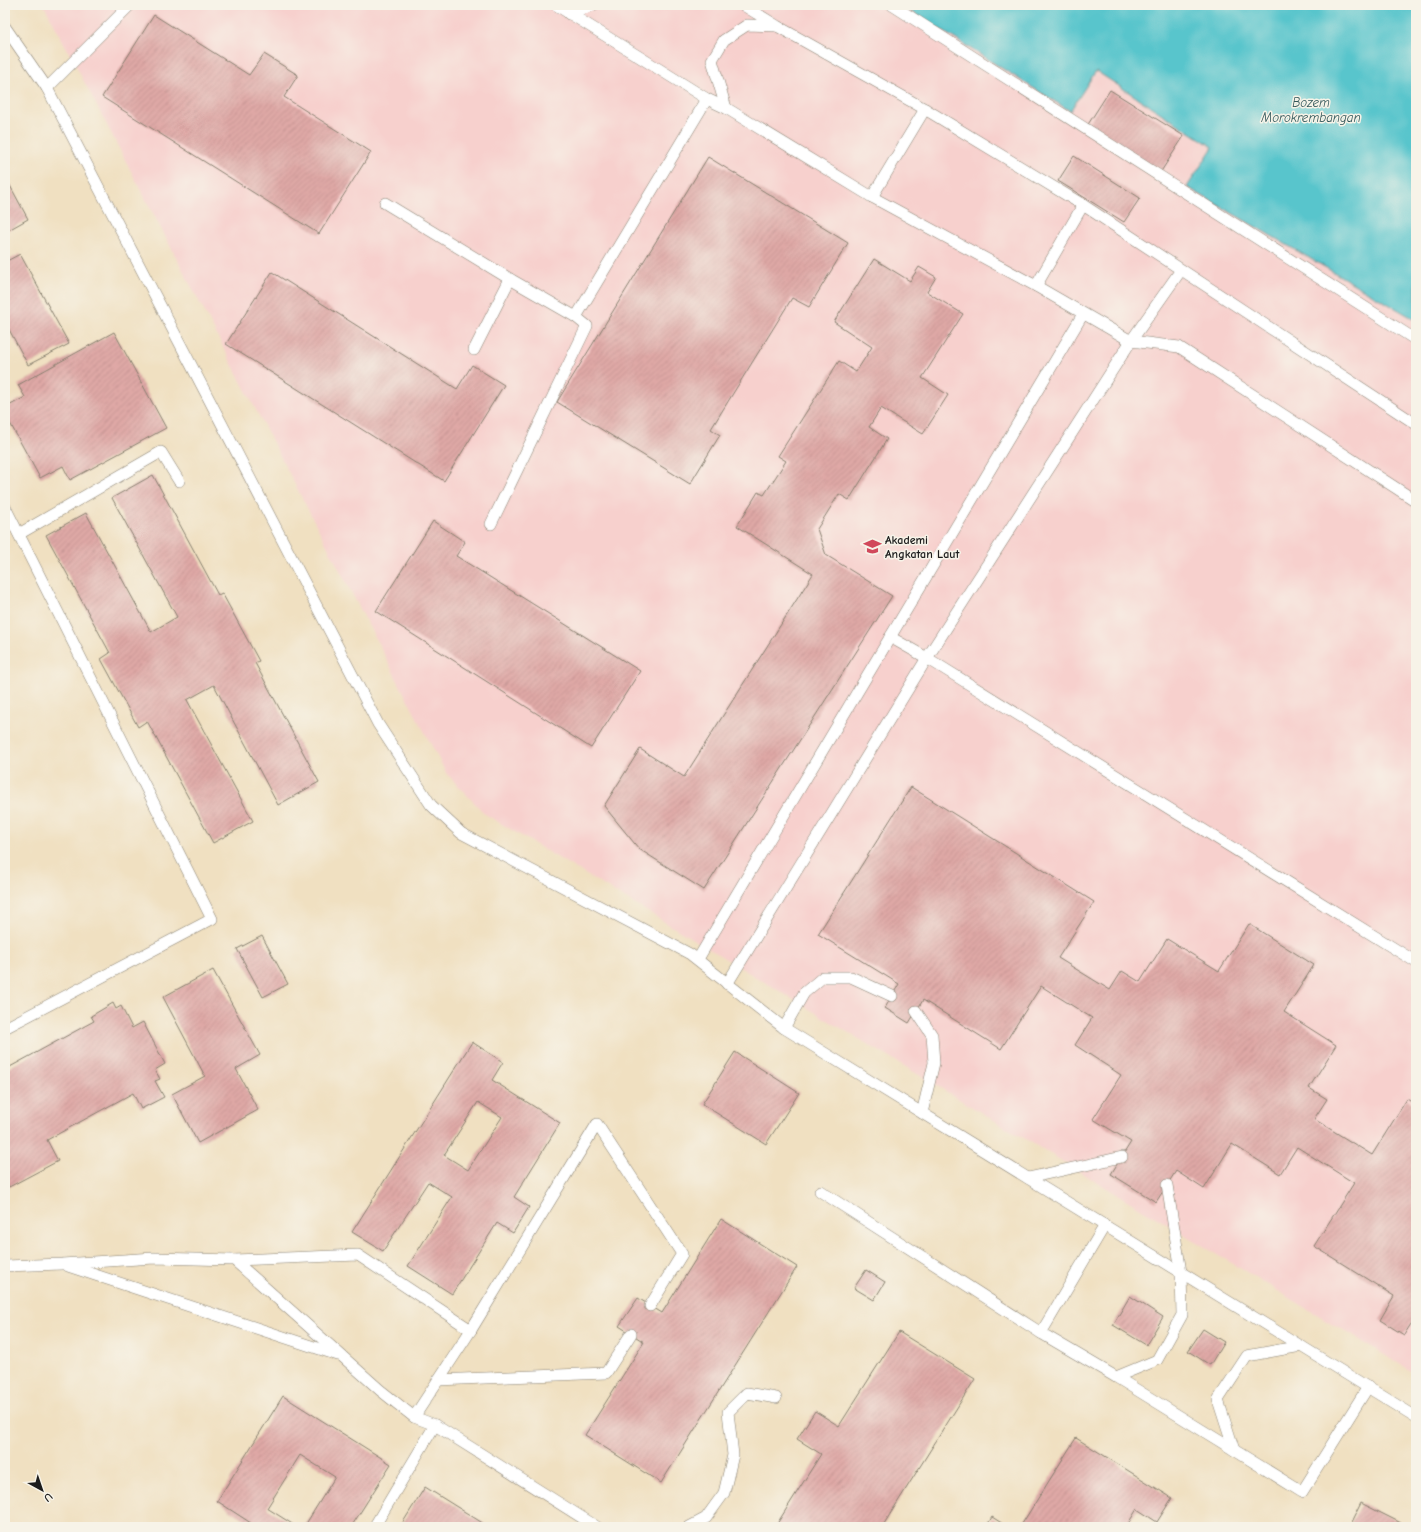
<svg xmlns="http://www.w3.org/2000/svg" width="1421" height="1532" font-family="'Comic Neue',sans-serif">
	<defs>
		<pattern id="building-hatch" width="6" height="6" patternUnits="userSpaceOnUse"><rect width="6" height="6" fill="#dfa8a6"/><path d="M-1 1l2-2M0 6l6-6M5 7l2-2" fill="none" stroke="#bf908e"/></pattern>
	</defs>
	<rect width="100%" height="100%" fill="#f7f3e8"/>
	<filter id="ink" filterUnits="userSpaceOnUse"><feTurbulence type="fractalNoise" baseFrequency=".025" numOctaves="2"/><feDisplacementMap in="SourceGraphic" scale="8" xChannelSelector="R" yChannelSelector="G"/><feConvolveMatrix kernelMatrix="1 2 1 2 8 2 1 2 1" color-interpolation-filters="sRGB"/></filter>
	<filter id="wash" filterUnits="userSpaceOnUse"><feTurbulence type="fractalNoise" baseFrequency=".012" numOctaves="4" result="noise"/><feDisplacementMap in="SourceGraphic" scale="16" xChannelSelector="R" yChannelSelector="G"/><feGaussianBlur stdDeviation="0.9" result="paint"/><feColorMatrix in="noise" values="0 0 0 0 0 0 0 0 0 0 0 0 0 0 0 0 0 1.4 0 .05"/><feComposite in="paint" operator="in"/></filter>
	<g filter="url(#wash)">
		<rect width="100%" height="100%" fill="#f0e0c1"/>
		<path fill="#f7d0cd" d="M44 5H901L1070 111 1096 71 1213 147 1187 187 1416 320V1374L485 814 446 773Z"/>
		<path fill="#58c5cc" stroke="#3a7074" d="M901 5H1416V320L1187 187 1213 147 1096 71 1070 111Z"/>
		<g id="blocks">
			<g fill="url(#building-hatch)" fill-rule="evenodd">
				<path d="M154 15 249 75 264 54 298 75 284 97 371 152 319 234 102 97Z"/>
				<path d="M1110 90 1184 136 1160 173 1087 126Z"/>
				<path d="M1074 156 1140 198 1124 222 1058 181Z"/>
				<path d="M708 157 848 243 809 307 792 298 711 429 720 435 690 484 557 402Z"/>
				<path d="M7 180 28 219 5 232V182Z"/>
				<path d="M20 254 69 344 28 365 5 322V262Z"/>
				<path d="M874 259 910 281 919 267 936 277 927 292 963 314 922 378 948 395 923 434 881 408 869 427 887 439 849 500 839 494 817 529 826 555 892 596 704 890 639 849 604 806 640 749 684 777 813 574 737 526 758 492 764 495 786 461 778 456 839 361 856 372 872 347 834 322Z"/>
				<path d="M272 272 457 389 472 365 504 385 444 481 226 344Z"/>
				<path d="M114 332 166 428 70 480 63 466 40 478 5 414V408L25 397 18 385Z"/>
				<path d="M153 475 218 595 222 593 259 661 255 663 319 782 278 805 214 685 187 700 253 821 213 843 147 721 138 727 101 659 110 653 46 535 86 513 151 632 177 617 112 498Z"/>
				<path d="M433 521 465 542 456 556 640 671 591 748 376 611Z"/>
				<path d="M911 787 1094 902 1058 958 1110 990 1122 971 1140 982 1167 939 1219 971 1249 924 1314 965 1284 1012 1336 1045 1309 1088 1327 1099 1314 1119 1372 1155 1407 1099 1416 1105V1316L1404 1335 1380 1320 1394 1296 1314 1246 1354 1183 1297 1147 1280 1174 1232 1144 1204 1189 1176 1171 1156 1202 1111 1174 1131 1142 1093 1119 1121 1075 1075 1045 1092 1018 1041 986 1001 1049 923 1000 909 1023 885 1008 899 984 818 934Z"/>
				<path d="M262 936 288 984 263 997 237 949Z"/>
				<path d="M213 970 260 1055 236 1069 258 1110 198 1143 172 1094 205 1076 163 997Z"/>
				<path d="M113 1003 116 1009 121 1006 132 1028 143 1022 165 1064 155 1070 160 1079 155 1081 164 1097 141 1109 133 1093 47 1140 58 1161 9 1187 5 1179V1063L8 1068 94 1021 91 1016Z"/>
				<path d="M472 1042 503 1062 492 1080 560 1123 514 1197 529 1207 513 1233 497 1223 452 1294 408 1266 452 1197 428 1182 383 1251 352 1232ZM478 1102 502 1117 468 1170 444 1155Z"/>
				<path d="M735 1052 799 1093 766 1144 702 1104Z"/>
				<path d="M721 1219 797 1267 661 1483 585 1435 644 1342 619 1326 638 1298 662 1313Z"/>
				<path d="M866 1270 885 1282 874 1300 854 1288Z"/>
				<path d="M1130 1296 1163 1317 1146 1345 1113 1325Z"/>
				<path d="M1203 1329 1224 1342 1210 1365 1188 1351Z"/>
				<path d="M899 1332 975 1379 882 1527H775L821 1454 797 1439 815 1411 839 1426Z"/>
				<path d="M283 1396 391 1464 351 1527H304L335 1477 300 1455 267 1508 297 1527H257L217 1501Z"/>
				<path d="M1076 1438 1172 1498 1157 1522 1137 1509 1126 1527H1020Z"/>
				<path d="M425 1487 489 1527H400Z"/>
				<path d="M1361 1503 1409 1527H1349Z"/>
				<path d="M992 1517 1008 1527H986Z"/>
			</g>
		</g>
	</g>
	<g filter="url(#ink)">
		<use href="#blocks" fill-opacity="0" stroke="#867e6e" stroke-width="1"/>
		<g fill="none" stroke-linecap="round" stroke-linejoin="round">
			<defs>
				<g id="service">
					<path d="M556 5 707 99 726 108 872 197 1036 286 1131 341 1179 347 1416 501"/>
					<path d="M743 5 777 26 925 109 1083 205 1416 424"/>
					<path d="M892 5 1416 340"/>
					<path d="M569 14 593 5"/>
					<path d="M5 27 47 88 378 724 431 805 461 833 690 954 784 1028 1416 1417"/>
					<path d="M47 88 130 5"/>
					<path d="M726 108 712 60 724 40 747 25 776 26"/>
					<path d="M872 197 925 109"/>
					<path d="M385 203 510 279 576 317 587 326 491 524"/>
					<path d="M1036 286 1083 205"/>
					<path d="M576 317 707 99"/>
					<path d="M474 350 510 279"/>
					<path d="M5 507 212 919 5 1028"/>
					<path d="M19 534 161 452 179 481"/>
					<path d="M890 637 927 658 1416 962"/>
					<path d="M698 959 1083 314"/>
					<path d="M727 984 927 658 1131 341 1181 270"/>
					<path d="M916 1011 932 1035 934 1063 922 1113"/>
					<path d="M784 1028 804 993 823 977H851L892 996"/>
					<path d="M1028 1178 1122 1157"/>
					<path d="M820 1191 1041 1333"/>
					<path d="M1105 1225 1041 1333 1116 1377 1302 1492 1368 1387"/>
					<path d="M234 1260 358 1255 471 1330"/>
					<path d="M5 1266 62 1264 154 1258 234 1260 380 1390 414 1417 435 1425 597 1527"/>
					<path d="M68 1266 338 1355"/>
					<path d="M1116 1377 1157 1360 1182 1315 1181 1272 1167 1185"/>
					<path d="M438 1380 606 1373 631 1334"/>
					<path d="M414 1417 471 1330 597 1124 682 1254 650 1306"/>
					<path d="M1234 1450 1218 1400 1247 1356 1301 1346"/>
					<path d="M374 1527 435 1425"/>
					<path d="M689 1527 706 1518 724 1493 733 1455 728 1412 747 1393 776 1398"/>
				</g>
			</defs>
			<use href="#service" stroke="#867e6e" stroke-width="12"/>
			<use href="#service" stroke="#fff" stroke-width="11"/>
		</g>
	</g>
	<defs>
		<symbol id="university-bare" viewBox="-9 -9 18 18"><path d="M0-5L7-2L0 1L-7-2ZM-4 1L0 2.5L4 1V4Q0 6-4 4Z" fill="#d1495b" stroke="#f7f3e8" stroke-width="2.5" paint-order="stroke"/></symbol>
	</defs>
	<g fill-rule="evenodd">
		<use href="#university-bare" x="860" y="534" width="25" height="25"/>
	</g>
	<g text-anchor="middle" stroke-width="3" stroke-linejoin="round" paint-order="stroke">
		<g font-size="12" font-weight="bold" fill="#1c1c1c" stroke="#f7f3e8" text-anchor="start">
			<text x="885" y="544">Akademi<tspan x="885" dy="14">Angkatan Laut</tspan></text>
		</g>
		<g font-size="13" font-style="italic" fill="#31575a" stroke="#f7f3e8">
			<text x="1311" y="107">Bozem<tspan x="1311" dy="15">Morokrembangan</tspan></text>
		</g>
	</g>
	<rect width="1421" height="1532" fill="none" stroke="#f7f3e8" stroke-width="20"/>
	<g transform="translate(42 1490) rotate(140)" stroke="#f7f3e8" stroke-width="3" paint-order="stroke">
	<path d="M0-3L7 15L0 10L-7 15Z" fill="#1c1c1c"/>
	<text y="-6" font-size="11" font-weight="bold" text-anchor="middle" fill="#1c1c1c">U</text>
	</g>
</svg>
